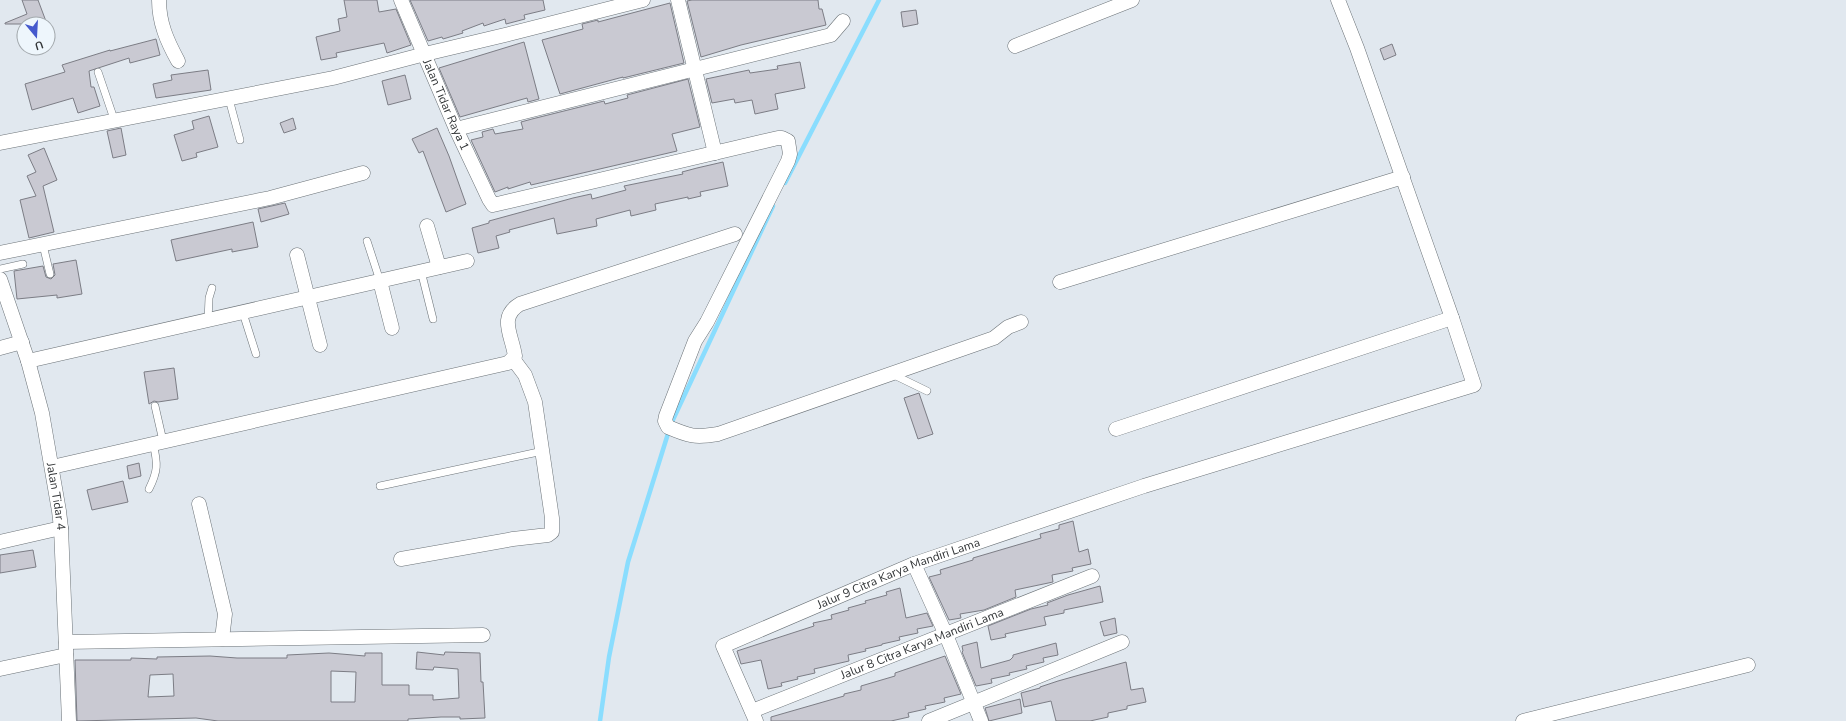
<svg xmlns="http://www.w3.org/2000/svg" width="1846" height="721" font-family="'Nunito Sans',sans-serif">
	<rect width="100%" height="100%" fill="#e1e8ef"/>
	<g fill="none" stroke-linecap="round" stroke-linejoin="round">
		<g stroke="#8addfe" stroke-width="4.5">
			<path d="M785 183 879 0"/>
			<path d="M600 721 609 657 628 562 671 424 773 206"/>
		</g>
	</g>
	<g fill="#c9c9d2" stroke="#7c7d85" fill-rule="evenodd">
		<path d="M22 0H38L47 24H5V23L27 14Z"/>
		<path d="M344 0H377L379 12 396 9 411 45 387 53 384 43 336 53 337 57 321 60 316 37 340 31 338 19 347 17Z"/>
		<path d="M410 0H543L545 10 524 15 525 19 506 24 505 19 484 26 483 23 462 31 463 33 443 39 442 37 428 41Z"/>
		<path d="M692 0H818L819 9H822L826 25 741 45 701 57 687 1Z"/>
		<path d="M670 3 684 63 623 78V77L560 94 542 40 583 29 582 24 598 20V22Z"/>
		<path d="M916 10 918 24 903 27 901 12Z"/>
		<path d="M156 39 160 55 130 63 129 58 89 71 91 87H94L100 106 78 113 73 98 32 110 25 84 65 72 62 65 110 50V51Z"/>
		<path d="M524 42 539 99 528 102 527 98 460 117 439 68Z"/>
		<path d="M1392 44 1396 55 1384 60 1380 49Z"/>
		<path d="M800 62 805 88 775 94 778 109 755 114 752 100 735 103 734 99 712 103 706 79 749 70 750 73 778 69 777 66Z"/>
		<path d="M208 70 211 90 156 98 153 84 172 80 171 75Z"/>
		<path d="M405 75 411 99 388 105 382 81Z"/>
		<path d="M688 79 700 127 672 134 677 151 531 185 530 182 508 189V187L495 192 471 140 483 137 482 132 493 129 495 134 523 129 521 122 532 119 604 101 605 104 628 98 627 95Z"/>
		<path d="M209 116 218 147 196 153 197 157 182 161 174 135 194 129 192 121Z"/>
		<path d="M293 118 296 129 284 133 280 123Z"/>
		<path d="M121 128 126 155 113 158 107 131Z"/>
		<path d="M437 128 449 156 466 204 446 212 423 151 419 153 412 139Z"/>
		<path d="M44 148 57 180 43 186 54 232 29 238 20 200 36 196 27 176 36 172 28 155Z"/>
		<path d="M723 162 728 186 700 192 701 196 688 199V197L655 204 656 210 631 216 630 210 596 219 597 226 557 234 554 218 509 230 510 232 496 236 499 248 478 253 472 228 489 223V221L573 198 591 194 592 199 626 190 624 186 683 174 682 172 697 168Z"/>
		<path d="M285 203 289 214 261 222 258 209Z"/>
		<path d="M253 222 258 247 232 252V249L176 261 171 240Z"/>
		<path d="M76 260 82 294 57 298V295L17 299 14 271 43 266 46 277 51 279 55 275 53 264Z"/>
		<path d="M174 368 178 399 158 402 154 401 149 404 144 372Z"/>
		<path d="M919 393 933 434 918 439 904 398Z"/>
		<path d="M139 463 141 476 129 479 127 466Z"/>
		<path d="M123 481 128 502 92 510 87 490Z"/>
		<path d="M1073 521 1079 552 1088 549 1091 564 1072 568 1073 571 1052 575 1053 582 1015 590 1016 597 984 610 960 614 961 618 949 620 929 577 941 574 940 570 973 560V558L1041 538 1040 534 1059 529V525Z"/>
		<path d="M33 550 36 567 0 573V555Z"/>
		<path d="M1100 586 1103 602 1064 610V613L1044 617 1046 625 1005 634 1006 637 991 640 988 626 1031 609 1048 605 1047 603 1068 595Z"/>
		<path d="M900 588 906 618 927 613 933 626 917 629 918 633 899 637 900 640 882 644V645L865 649 866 651 848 655 849 661 814 669 815 673 797 677 798 679 781 683 782 686 768 689 761 660 741 664 737 651 814 626 813 623 832 619 831 615 849 610 848 608 866 603 865 601 887 595 886 592Z"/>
		<path d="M1115 618 1117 633 1104 636 1100 622Z"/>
		<path d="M977 642 981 668 1010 660 1013 657V655L1056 643 1058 655 1043 658 1044 662 1026 666 1027 669 1009 673 1010 675 991 679 992 683 976 686 962 652 963 651 962 646Z"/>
		<path d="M417 652 444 655 445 652 480 653 481 682H483L485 718 460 719V717H441L408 719V721H218L196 718 77 721 75 660H131V658L157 659V657L210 656 237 658H287V655L329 653 365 656V653H382V685H409V695H433V700L459 698 458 669 434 667 433 670 416 669ZM331 671 356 672 355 702H331ZM173 674 174 696 148 697 150 675Z"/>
		<path d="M945 656 961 694 944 698 945 702 925 706 926 709 908 713 909 717 891 721H771V717L844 696V694L861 690V686L895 676V673Z"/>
		<path d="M1126 662 1131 690 1143 688 1146 702 1127 706V709L1108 713V717L1090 721H1056L1051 701 1024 707 1021 693 1040 688V687L1058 681Z"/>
		<path d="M1020 699 1022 713 989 721 985 708Z"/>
	</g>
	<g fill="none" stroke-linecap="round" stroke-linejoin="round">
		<defs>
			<g id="lane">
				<path d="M98 72 114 119"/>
				<path d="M229 99 240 140"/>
				<path d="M367 241 380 281"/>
				<path d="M43 245 50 274"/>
				<path d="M0 269 23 264"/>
				<path d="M421 271 433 319"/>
				<path d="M243 313 256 354"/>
				<path d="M208 321 209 298 212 288"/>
				<path d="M892 374 927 391"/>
				<path d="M155 406 163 441"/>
				<path d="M380 486 543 451"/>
				<path d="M149 489C158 471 158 464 153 443"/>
			</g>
			<g id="street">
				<path d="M159 0C159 23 167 41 178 61"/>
				<path id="s1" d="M401 0 456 129 489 199 493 205 778 138H782L788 141 790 154 788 161 707 322 695 341 666 416 665 421 668 427C689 436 695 438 718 434L994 338 1008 327 1021 322"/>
				<path d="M678 0 715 153"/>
				<path d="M1015 46 1132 0"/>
				<path d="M456 129 831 35 843 21"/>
				<path d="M0 143 333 78 425 54 509 34 643 0"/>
				<path d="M427 226 439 267"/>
				<path d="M0 253 270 198 363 173"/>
				<path d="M297 255 320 345"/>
				<path id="s2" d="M0 279 28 361 42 413 59 511 61 528 69 721"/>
				<path d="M380 281 392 328"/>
				<path d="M1060 282 1403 177"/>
				<path d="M0 348 22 342"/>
				<path d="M28 361 467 261"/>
				<path d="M1116 429 1452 318 1357 48 1338 0"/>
				<path d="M52 467 508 363 515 356C512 335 498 317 520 304L735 234"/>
				<path d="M199 504 225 614 222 639"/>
				<path d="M0 542 61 528"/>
				<path d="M401 559 513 539 548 535 552 532V518L535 402 525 375 513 359"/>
				<path d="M914 564 946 635 981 721"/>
				<path d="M66 642 483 635"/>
				<path d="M0 669 66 655"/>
				<path id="s3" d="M752 711 1092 576"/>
				<path id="s4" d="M756 721 723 646 914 564 1144 486 1474 385 1452 318"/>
				<path d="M929 721 1122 642"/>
				<path d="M1523 721 1748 665"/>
			</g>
		</defs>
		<use href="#lane" stroke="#6c7378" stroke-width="8"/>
		<use href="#street" stroke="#6c7378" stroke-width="15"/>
		<use href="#lane" stroke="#fff" stroke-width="7"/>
		<use href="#street" stroke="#fff" stroke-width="14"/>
	</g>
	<g text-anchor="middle" stroke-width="3.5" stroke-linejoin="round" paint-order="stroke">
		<g font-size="12" fill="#323537" stroke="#eef6fc">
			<text dy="4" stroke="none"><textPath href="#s1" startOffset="114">Jalan Tidar Raya 1</textPath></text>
			<text dy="4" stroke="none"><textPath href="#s2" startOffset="225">Jalan Tidar 4</textPath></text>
			<text dy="4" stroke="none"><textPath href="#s4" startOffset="272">Jalur 9 Citra Karya Mandiri Lama</textPath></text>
			<text dy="4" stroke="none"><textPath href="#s3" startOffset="183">Jalur 8 Citra Karya Mandiri Lama</textPath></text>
		</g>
	</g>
	<g transform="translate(36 36) rotate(162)"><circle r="19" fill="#eef6fc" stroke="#a3a9ad"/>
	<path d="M0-3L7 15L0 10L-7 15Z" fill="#4559cd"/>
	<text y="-6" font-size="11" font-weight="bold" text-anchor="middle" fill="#323537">U</text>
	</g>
</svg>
